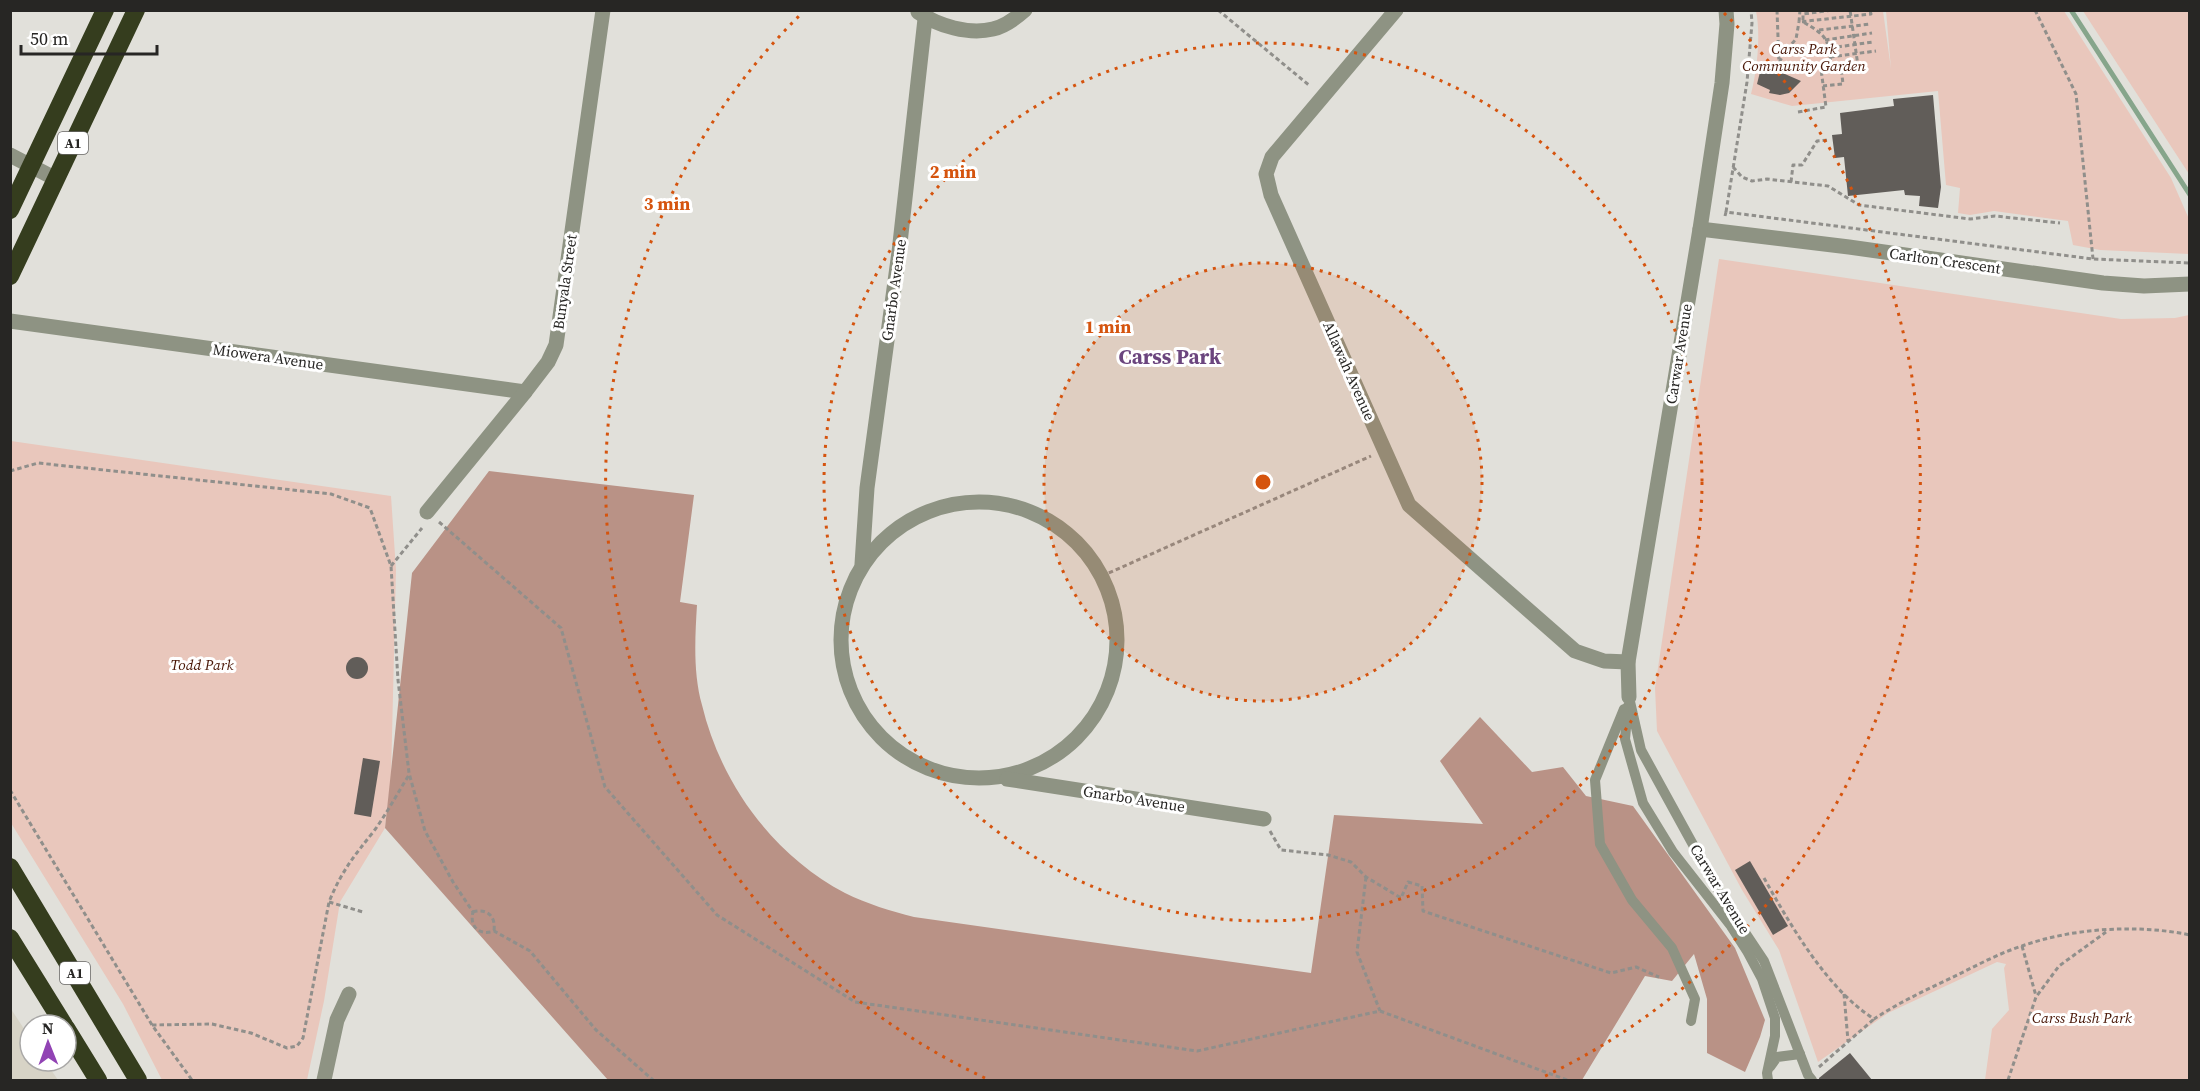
<svg xmlns="http://www.w3.org/2000/svg" width="2200" height="1091" font-family="'Source Serif 4',serif">
	<rect width="100%" height="100%" fill="#e1e0da"/>
	<path fill="#d7d3c6" d="M11 1009 30 1038V1061H45L58 1080H11Z"/>
	<g fill="#e9c7bc">
		<path d="M1756 11H1883L1891 69 1886 11H2064L2171 178 2189 219V254L2100 250 2073 245 2068 221 1994 211 1970 215 1958 213 1960 188 1946 185 1938 91 1792 106 1751 94C1757 71 1761 35 1756 11Z"/>
		<path d="M2083 11H2189V174Z"/>
		<path d="M1719 259 2121 319 2175 318 2189 315V1080H1985L1992 1029 2009 1010 2004 968 2006 964 1997 962 1888 1013 1818 1062 1779 950 1742 890 1657 731 1655 688Z"/>
		<path d="M11 441 391 496 396 570 391 778 385 828 340 902 324 1001 307 1080H162L123 1004 11 823Z"/>
	</g>
	<path fill="#b99286" d="M489 471 694 495 680 602 697 605C695 638 693 673 702 705 721 784 773 855 845 893 867 904 891 911 914 917L1311 973 1334 815 1483 824 1440 761 1480 717 1532 772 1563 767 1586 796 1633 806 1735 948 1765 1020 1760 1037 1745 1072 1707 1053V999L1694 954 1672 981 1645 976 1582 1080H608L385 828 412 573Z"/>
	<g fill="none" stroke-linecap="round" stroke-linejoin="round">
		<path stroke="#86a58b" stroke-width="5" d="M2071 10 2190 195"/>
	</g>
	<g fill="#615d59">
		<path d="M1762 64 1801 81 1789 93 1780 95 1769 93 1770 90 1757 84Z"/>
		<path d="M1933 95 1941 187 1938 208 1919 206 1920 196 1905 195 1904 190 1848 196 1844 157 1835 158 1832 135 1842 134 1840 113 1894 106 1893 99Z"/>
		<circle cx="357" cy="668" r="11"/>
		<path d="M363 758 380 761 371 817 354 814Z"/>
		<path d="M1750 861 1788 926 1773 935 1735 870Z"/>
		<path d="M1850 1053 1872 1080H1819V1078Z"/>
	</g>
	<g fill="none" stroke-linecap="round" stroke-linejoin="round">
		<g stroke="#908f8b" stroke-width="3" stroke-dasharray="4.5 3" stroke-linecap="butt">
			<path d="M1218 10 1310 86"/>
			<path d="M1777 10 1779 64"/>
			<path d="M1800 10 1799 22 1871 14 1870 10"/>
			<path d="M2035 10 2076 94 2093 259"/>
			<path d="M1819 30 1871 24"/>
			<path d="M1825 40 1872 33"/>
			<path d="M1830 48 1873 42"/>
			<path d="M1830 57 1876 51"/>
			<path d="M1841 67 1858 66 1850 10"/>
			<path d="M1831 68C1829 40 1828 36 1803 22V14L1833 10"/>
			<path d="M1776 69 1784 53 1796 39 1799 22"/>
			<path d="M1798 112 1826 107 1821 69 1841 67 1843 84 1823 86"/>
			<path d="M1733 167 1742 177 1752 181 1767 179 1828 186 1859 205 1970 219 1995 216 2060 223"/>
			<path d="M1791 182 1793 165H1802L1817 141 1829 140"/>
			<path d="M1726 212 1747 82 1752 23 1751 10"/>
			<path d="M1725 216 1726 212 2093 259 2190 263"/>
			<path d="M10 471 38 463 331 494 370 508 391 566 398 680 409 773 425 831 453 882 473 912C469 927 480 936 494 931L530 951 596 1030 653 1080"/>
			<path d="M439 522 561 628 605 787 717 915 855 1002 1197 1051 1380 1011 1567 1080"/>
			<path d="M391 566 422 528"/>
			<path d="M1102 576 1371 456"/>
			<path d="M10 790 152 1025 192 1080"/>
			<path d="M1270 831 1281 850 1328 855 1351 862 1366 877 1401 898 1408 882 1422 886 1423 911 1611 973 1636 967 1659 977"/>
			<path d="M1366 877 1357 952 1380 1011"/>
			<path d="M1764 878C1791 926 1827 989 1874 1019 1898 1003 1924 991 1951 978 1974 967 1997 954 2022 946 2072 928 2138 924 2190 935"/>
			<path d="M329 902 363 912"/>
			<path d="M473 912C487 908 496 916 494 931"/>
			<path d="M2022 946 2036 996"/>
			<path d="M1844 994 1848 1041"/>
			<path d="M152 1025 212 1024 251 1033 287 1048 297 1046 303 1038 329 902C341 872 354 856 374 831 387 813 397 794 409 775"/>
			<path d="M1819 1067 1874 1019"/>
			<path d="M2008 1080 2036 997 2059 966 2106 932"/>
		</g>
		<g stroke="#8e9383" stroke-width="10">
			<path d="M1629 697 1641 750 1724 901 1764 961 1808 1075 1812 1080"/>
			<path d="M1628 706 1625 739 1643 803 1673 852 1731 926 1747 951 1762 979 1775 1018V1036L1767 1073 1768 1080"/>
			<path d="M1624 709 1595 780 1600 844 1632 900 1672 948 1695 999 1691 1021"/>
			<path d="M1770 1067 1777 1057 1800 1054"/>
		</g>
		<g stroke="#8e9383" stroke-width="15">
			<path d="M1396 10 1272 157 1266 174 1271 195 1409 505 1575 651 1604 661 1628 662"/>
			<path d="M918 12C938 26 969 35 993 29 1006 26 1016 18 1025 10"/>
			<path d="M10 155 56 179"/>
			<path d="M1700 229 1849 247 2103 283 2144 286 2190 284"/>
			<path d="M10 321 525 392"/>
			<circle cx="979" cy="640" r="138"/>
			<path d="M427 512 525 392 548 362 556 345 603 10"/>
			<path d="M862 564 867 488 899 252 926 10"/>
			<path d="M1629 697 1628 662 1700 229 1722 83 1727 24 1726 10"/>
			<path d="M1007 779 1264 819"/>
			<path d="M324 1080 337 1020 349 994"/>
		</g>
		<g stroke="#353d1e" stroke-width="18">
			<path d="M10 210 105 10"/>
			<path d="M10 276 136 10"/>
			<path d="M10 867 138 1080"/>
			<path d="M10 938 64 1025"/>
			<path d="M66 1028 98 1080"/>
		</g>
	</g>
	<circle cx="1263" cy="482" r="219" fill="#d5540e" fill-opacity=".12"/>
	<g fill="none" stroke="#d5540e" stroke-width="3" stroke-dasharray="3 6">
		<circle cx="1263" cy="482" r="219"/>
		<circle cx="1263" cy="482" r="439"/>
		<path d="M985 1078A658 658 0 0 1 802 13M1724 13A658 658 0 0 1 1541 1078"/>
	</g>
	<g text-anchor="middle" stroke-width="6" stroke-linejoin="round" paint-order="stroke">
		<g fill="#fff" stroke="#686766" stroke-width="1.5">
			<rect x="58" y="132" width="30" height="22" rx="4.5"/>
			<rect x="60" y="962" width="30" height="22" rx="4.5"/>
		</g>
		<g font-size="14" font-weight="bold" fill="#272624">
			<text x="73" y="148">A1</text>
			<text x="75" y="978">A1</text>
		</g>
		<g font-size="15" font-style="italic" fill="#491707" stroke="#fff">
			<text x="1804" y="54">Carss Park<tspan x="1804" dy="17">Community Garden</tspan></text>
			<text x="202" y="670">Todd Park</text>
			<text x="2082" y="1023">Carss Bush Park</text>
		</g>
		<g font-size="15" fill="#272624" stroke="#fff">
			<text transform="translate(1945 261) rotate(8)" y="5">Carlton Crescent</text>
			<text transform="translate(565 282) rotate(-82)" y="5">Bunyala Street</text>
			<text transform="translate(894 290) rotate(-82)" y="5">Gnarbo Avenue</text>
			<text transform="translate(1679 354) rotate(-81)" y="5">Carwar Avenue</text>
			<text transform="translate(268 357) rotate(8)" y="5">Miowera Avenue</text>
			<text transform="translate(1349 371) rotate(66)" y="5">Allawah Avenue</text>
			<text transform="translate(1134 799) rotate(9)" y="5">Gnarbo Avenue</text>
			<text transform="translate(1720 889) rotate(59)" y="5">Carwar Avenue</text>
		</g>
		<g font-size="21" font-weight="bold" fill="#6b457e" stroke="#fff">
			<text x="1170" y="364">Carss Park</text>
		</g>
	</g>
	<circle cx="1263" cy="482" r="9" fill="#d5540e" stroke="#fff" stroke-width="3"/>
	<g font-size="18" text-anchor="middle" font-weight="bold" fill="#d5540e" stroke="#fff" stroke-width="6" stroke-linejoin="round" paint-order="stroke">
		<text x="953" y="178">2 min</text>
		<text x="667" y="210">3 min</text>
		<text x="1108" y="333">1 min</text>
	</g>
	<rect width="2200" height="1091" fill="none" stroke="#272624" stroke-width="24"/>
	<g transform="translate(48 1043) rotate(359)"><circle r="28" fill="#ffffff" stroke="#a9a8a7" stroke-width="1.5"/>
	<path d="M0-4.5L10 22L0 15L-10 22Z" fill="#9143b4"/>
	<text y="-9" font-size="16" font-weight="bold" text-anchor="middle" fill="#272624">N</text>
	</g>
	<path d="M21 45v9h136v-9" fill="none" stroke="#272624" stroke-width="3"/>
	<text x="30" y="45" font-size="18" fill="#272624" stroke="#ffffff" stroke-width="4.5" paint-order="stroke">50 m</text>
</svg>
